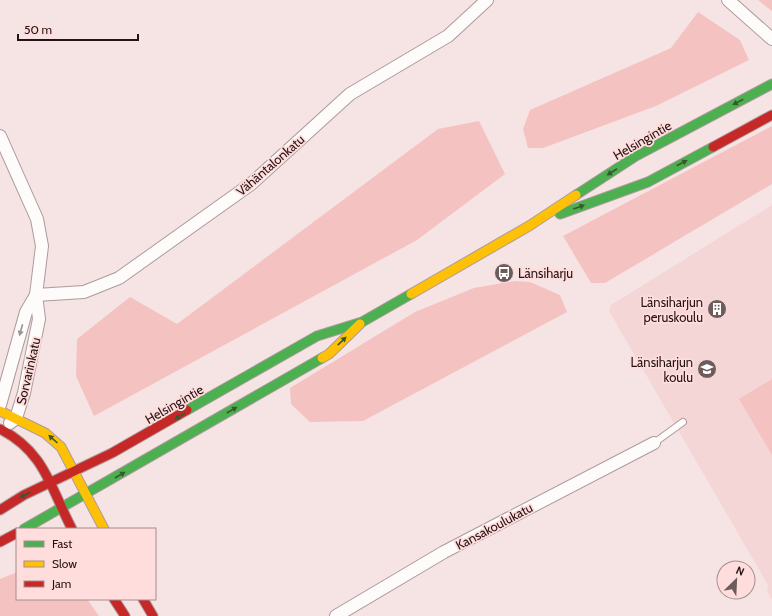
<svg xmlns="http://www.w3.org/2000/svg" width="772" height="616" font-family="Cabin,sans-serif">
	<rect width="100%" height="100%" fill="#f6e4e4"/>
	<path fill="#f3d6d5" d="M772 205V600L767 591 768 585 609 311 611 305Z"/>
	<g fill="#f4c2c1">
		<path d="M758 0H772V11Z"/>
		<path d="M698 12 740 40 749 60 656 106 543 148H528L523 129 530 110 671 48Z"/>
		<path d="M479 121 505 174 417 240 94 416 76 376 77 339 130 297 177 324 438 129Z"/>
		<path d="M772 126V184L605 283H591L563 236Z"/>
		<path d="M515 281 530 282 560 295 567 312 363 421 310 422 291 404 290 388 415 312 474 288Z"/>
		<path d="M772 379V455L739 399Z"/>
		<path d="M17 572V599H87L99 616H0V579Z"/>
	</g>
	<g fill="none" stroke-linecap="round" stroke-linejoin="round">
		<defs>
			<path id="lane" d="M654 443 683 422"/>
			<g id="street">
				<path d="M728 0 772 39"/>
				<path d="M0 136 37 219 42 246 36 295 39 319 24 393 16 418 10 423"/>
				<path d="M36 295 84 292 119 278 251 184 350 94 448 36 487 0"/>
				<path d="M0 405 26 312 36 295"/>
				<path d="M336 616 444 552 654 443"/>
			</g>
			<g id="fast">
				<path d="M576 195 636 156 772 84"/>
				<path d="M560 214 648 182 713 147"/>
				<path d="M187 410 317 336 362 322 411 294"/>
				<path d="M24 529 322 358"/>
			</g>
			<g id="slow">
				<path d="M411 294 529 226 576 195"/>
				<path d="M322 358 329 354 360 324"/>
				<path d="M0 411 45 433 61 447 104 529"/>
			</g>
			<g id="jam">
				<path d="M713 147 772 115"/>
				<path d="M0 429C45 452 50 487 72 529"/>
				<path d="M0 510 24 495 112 453 187 410"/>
				<path d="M0 542 17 533"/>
				<path d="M114 599 125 616"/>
				<path d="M143 599 153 616"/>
			</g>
		</defs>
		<use href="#lane" stroke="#ac9b9b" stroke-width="8"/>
		<use href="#street" stroke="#ac9b9b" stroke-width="14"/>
		<use href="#fast" stroke="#ac9b9b" stroke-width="11"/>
		<use href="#slow" stroke="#ac9b9b" stroke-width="11"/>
		<use href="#jam" stroke="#ac9b9b" stroke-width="11"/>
		<use href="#lane" stroke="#fefbfb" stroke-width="6"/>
		<use href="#street" stroke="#fefbfb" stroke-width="12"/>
		<use href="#fast" stroke="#4caf50" stroke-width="9"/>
		<use href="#slow" stroke="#ffc107" stroke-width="9"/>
		<use href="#jam" stroke="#c62828" stroke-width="9"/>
	</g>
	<defs><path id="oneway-solid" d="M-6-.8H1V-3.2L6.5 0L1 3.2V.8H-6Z"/></defs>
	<g fill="#37592e">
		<use href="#oneway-solid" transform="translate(738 102) rotate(152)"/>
		<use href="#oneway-solid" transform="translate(682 163) rotate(-28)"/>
		<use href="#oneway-solid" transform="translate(612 172) rotate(147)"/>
		<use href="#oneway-solid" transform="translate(579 207) rotate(-20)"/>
		<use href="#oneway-solid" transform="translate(342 341) rotate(-44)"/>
		<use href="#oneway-solid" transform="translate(232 410) rotate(-30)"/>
		<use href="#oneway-solid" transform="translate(180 416) rotate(150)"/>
		<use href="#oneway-solid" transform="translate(53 439) rotate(-138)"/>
		<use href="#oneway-solid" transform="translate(120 475) rotate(-30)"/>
		<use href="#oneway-solid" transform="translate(25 495) rotate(152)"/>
	</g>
	<use fill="#9c9393" href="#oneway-solid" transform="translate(21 330) rotate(105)"/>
	<defs>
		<symbol id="bus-disc" viewBox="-11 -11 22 22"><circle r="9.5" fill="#6e5c5c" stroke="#fedddc"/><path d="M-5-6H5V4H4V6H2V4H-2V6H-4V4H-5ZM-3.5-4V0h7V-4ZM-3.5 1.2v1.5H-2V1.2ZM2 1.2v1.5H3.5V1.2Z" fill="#fff"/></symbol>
		<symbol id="building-disc" viewBox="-11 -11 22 22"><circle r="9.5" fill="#6e5c5c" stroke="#fedddc"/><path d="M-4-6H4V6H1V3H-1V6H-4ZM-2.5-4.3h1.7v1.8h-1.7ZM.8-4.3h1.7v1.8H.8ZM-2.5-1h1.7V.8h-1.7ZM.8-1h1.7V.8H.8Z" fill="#fff"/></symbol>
		<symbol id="school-disc" viewBox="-11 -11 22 22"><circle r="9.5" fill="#6e5c5c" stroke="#fedddc"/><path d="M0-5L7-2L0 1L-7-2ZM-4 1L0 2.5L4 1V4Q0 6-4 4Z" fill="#fff"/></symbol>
	</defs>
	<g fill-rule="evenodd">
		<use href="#bus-disc" x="493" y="262" width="22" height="22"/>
		<use href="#building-disc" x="706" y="298" width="22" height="22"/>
		<use href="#school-disc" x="696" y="358" width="22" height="22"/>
	</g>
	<g text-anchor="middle" stroke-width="3.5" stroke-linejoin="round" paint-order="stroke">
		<g font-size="13" fill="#251313" stroke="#fedddc">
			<text transform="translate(642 140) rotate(-30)" y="5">Helsingintie</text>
			<text transform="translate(270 165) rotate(-41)" y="5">Vähäntalonkatu</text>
			<text transform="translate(28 371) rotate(-77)" y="5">Sorvarinkatu</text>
			<text transform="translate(174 404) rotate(-30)" y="5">Helsingintie</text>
			<text transform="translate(494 526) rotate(-28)" y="5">Kansakoulukatu</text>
		</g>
		<g font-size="13" fill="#251313" stroke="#fedddc" text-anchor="end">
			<text x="518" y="278" text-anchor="start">Länsiharju</text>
			<text x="703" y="307">Länsiharjun<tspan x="703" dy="15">peruskoulu</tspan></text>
			<text x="693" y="367">Länsiharjun<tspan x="693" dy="15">koulu</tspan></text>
		</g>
	</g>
	<rect x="16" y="528" width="140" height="72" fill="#fedddc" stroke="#a78c8c"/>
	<rect x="24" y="541" width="20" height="6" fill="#4caf50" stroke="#a78c8c"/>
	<text x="52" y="548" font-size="12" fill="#251313">Fast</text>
	<rect x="24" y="561" width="20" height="6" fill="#ffc107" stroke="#a78c8c"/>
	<text x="52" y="568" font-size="12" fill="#251313">Slow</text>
	<rect x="24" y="581" width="20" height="6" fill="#c62828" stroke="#a78c8c"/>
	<text x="52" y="588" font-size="12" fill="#251313">Jam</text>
	<g transform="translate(736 580) rotate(24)"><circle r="19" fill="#fedddc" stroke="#a78c8c"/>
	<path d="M0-3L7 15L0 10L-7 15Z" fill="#6e5c5c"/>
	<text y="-6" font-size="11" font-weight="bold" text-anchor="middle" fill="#251313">N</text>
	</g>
	<path d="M18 34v6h120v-6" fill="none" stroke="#251313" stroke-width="2"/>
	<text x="24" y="34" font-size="12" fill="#251313" stroke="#fedddc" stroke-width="3" paint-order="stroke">50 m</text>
</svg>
